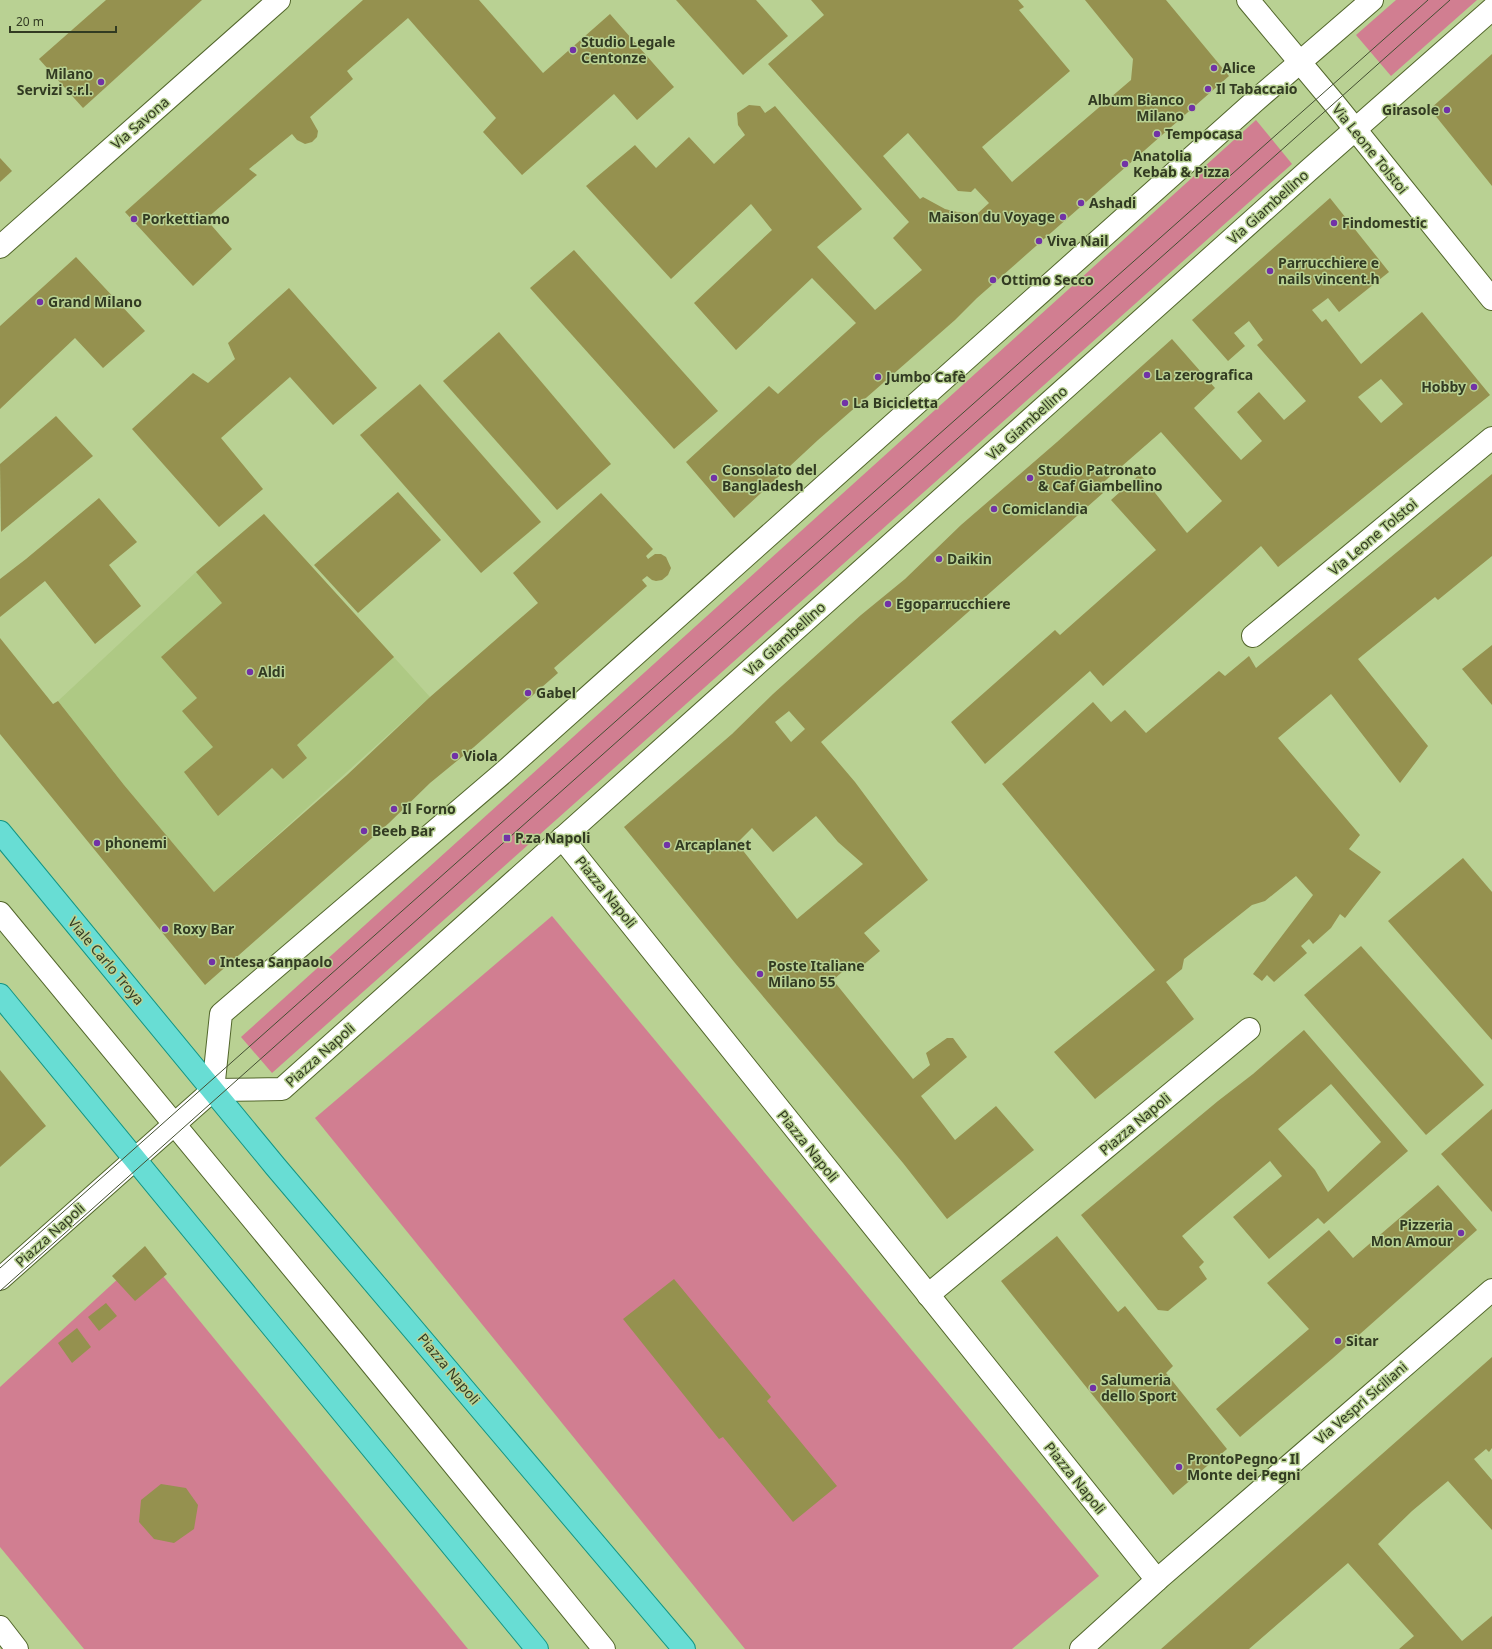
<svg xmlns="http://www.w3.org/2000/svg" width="1492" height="1649" font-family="'Noto Sans',sans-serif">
	<rect width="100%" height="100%" fill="#b9d193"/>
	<path fill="#aec984" d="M264 514 430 697 214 892 124 785 58 701 196 572Z"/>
	<g fill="#d17e91">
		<path d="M1396 0H1477L1391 76 1356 35Z"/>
		<path d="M1256 120 1292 164 272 1073 241 1037Z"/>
		<path d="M552 916 1099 1576 1012 1649H745L315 1118Z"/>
		<path d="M145 1254 468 1649H84L0 1547V1387Z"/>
	</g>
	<g fill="#95914f" fill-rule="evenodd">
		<path d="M106 0H202L83 108 39 59Z"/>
		<path d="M363 0H479L543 73 610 14 674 87 637 120 614 94 522 175 483 132 496 118 408 18 347 71 353 79 310 117 318 131 317 137 312 142 305 144 297 140 292 134 249 169 257 175 206 219 232 249 193 286 125 212Z"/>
		<path d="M676 0H756L788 36 743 75Z"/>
		<path d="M811 0H1018L1024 7 1019 10 1070 71 982 147 1012 182 1131 80 1133 59 1085 0H1166L1229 76 977 298 955 320 818 440 734 518 686 462 769 386 778 394 856 323 812 278 736 350 694 303 772 230 751 204 671 279 586 186 635 145 656 168 689 137 714 164 745 135 738 125 737 113 749 105 760 106 765 113 775 106 862 209 817 247 875 310 922 270 893 238 909 222 768 64 824 15ZM908 133 958 191 971 192 975 188 989 203 977 214 957 212 945 209 923 197 920 199 883 156Z"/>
		<path d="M1492 54V186L1430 109Z"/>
		<path d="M0 158 12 171 0 182Z"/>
		<path d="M1330 198 1389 272 1339 312 1328 298 1312 310 1322 322 1326 319 1361 364 1422 312 1490 395 1278 567 1261 546 1103 686 1090 671 985 764 951 722 1055 630 1060 635 1156 550 1111 500 1140 474 1187 533 1222 501 1161 432 1098 487 1103 493 821 742 855 782 928 880 864 933 880 951 855 972 849 966 833 980 913 1079 930 1065 926 1053 947 1038H953L967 1057 921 1096 955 1140 996 1106 1034 1150 947 1219 903 1163 735 963 624 827 732 734 773 694 861 615 905 579 961 525 1057 442 1172 339 1215 388 1194 408 1241 460 1262 441 1237 412 1259 392 1284 420 1306 401 1257 345 1263 340 1249 321 1234 333 1245 346 1228 361 1192 320ZM1381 379 1403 404 1381 423 1358 397ZM789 711 805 729 791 742 775 722ZM816 816 838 842 863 864 797 919 737 843 752 828 773 852Z"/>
		<path d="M574 250 718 411 674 449 530 288Z"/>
		<path d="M76 257 145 331 103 368 75 338 0 409V326Z"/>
		<path d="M289 288 377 388 333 425 290 377 221 438 263 489 219 527 132 429 193 373 208 383 235 359 228 343Z"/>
		<path d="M499 332 611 464 557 510 443 381Z"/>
		<path d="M420 384 541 522 481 573 360 435Z"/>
		<path d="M56 416 93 456 1 532 0 464Z"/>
		<path d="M1492 474V556L1438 600 1435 597 1358 659 1428 746 1400 783 1331 694 1278 738 1360 835 1349 849 1381 872 1345 918 1340 914 1331 928 1313 944 1309 939 1301 946 1307 953 1274 982 1267 975 1262 981 1253 974 1313 895 1296 876 1265 901 1252 905 1184 959 1182 969 1166 982 1194 1019 1095 1099 1054 1052 1155 970 1002 784 1093 702 1111 722 1125 710 1146 733 1219 671 1225 676 1249 656 1256 668Z"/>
		<path d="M398 492 441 540 358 613 314 565Z"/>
		<path d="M601 493 653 549 646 556 648 559 655 554H661L666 557 671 568 668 575 662 580 656 581 652 580 647 576 642 580 647 586 554 668 558 673 474 747 430 783 389 823 205 985 0 734V638L53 704 58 701 124 785 214 892 347 775 430 697 538 603 513 573Z"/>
		<path d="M99 498 137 542 109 565 141 606 95 644 45 581 0 617V579L26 559Z"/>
		<path d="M264 514 394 657 297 745 307 758 283 779 272 768 218 816 184 772 213 747 182 711 197 698 161 657 222 603 196 572Z"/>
		<path d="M1492 645V705L1462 669Z"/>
		<path d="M1463 858 1492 892V1040L1388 921Z"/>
		<path d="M1361 946 1484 1085 1426 1135 1304 995Z"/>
		<path d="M1304 1030 1408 1151 1324 1224 1318 1218 1269 1259 1233 1217 1282 1176 1270 1161 1182 1236 1204 1262 1199 1267 1207 1279 1168 1311 1158 1310 1081 1215 1218 1101 1253 1074ZM1331 1084 1381 1142 1328 1192 1315 1170 1278 1129Z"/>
		<path d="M0 1070 46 1126 0 1167Z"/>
		<path d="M1492 1109V1212L1441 1154Z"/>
		<path d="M1438 1185 1477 1230 1333 1358 1240 1437 1216 1409 1309 1329 1267 1283 1329 1230 1353 1258Z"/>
		<path d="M1057 1236 1118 1312 1125 1306 1173 1366 1166 1373 1227 1449 1173 1495 1001 1281Z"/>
		<path d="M145 1246 167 1274 135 1301 112 1276Z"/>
		<path d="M674 1279 771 1397 767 1401 837 1486 793 1522 723 1437 719 1439 623 1319Z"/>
		<path d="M106 1303 117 1316 99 1331 88 1317Z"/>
		<path d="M77 1328 91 1347 72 1363 58 1343Z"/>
		<path d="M1492 1357V1448L1489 1452 1486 1449 1474 1459 1492 1480V1530L1448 1481 1412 1511 1378 1544 1462 1641 1492 1616V1649H1399L1414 1636 1348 1563 1249 1649H1161Z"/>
		<path d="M161 1484 186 1488 198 1505 194 1529 174 1543 154 1539 139 1522 141 1500Z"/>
	</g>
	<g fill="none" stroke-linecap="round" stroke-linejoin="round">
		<defs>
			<g id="service">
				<path d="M1253 636 1492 438"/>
				<path d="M0 913 354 1342 604 1649"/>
			</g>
			<g id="minor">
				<path d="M1248 0 1334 103 1492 299"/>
				<path d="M0 247 279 0"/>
				<path d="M562 838 1157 1580"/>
				<path d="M928 1295 1249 1029"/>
				<path d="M0 1627 17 1649"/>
				<path d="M1081 1649 1157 1580 1492 1290"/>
			</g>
			<g id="tertiary">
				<path d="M213 1090 221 1014 504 772 1255 101 1372 0"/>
				<path d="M0 1279 213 1090 282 1089 1309 170 1492 9"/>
			</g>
			<g id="primary">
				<path d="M0 832 275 1166 684 1649"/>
				<path d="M0 995 537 1649"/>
			</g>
		</defs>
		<use href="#service" stroke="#52662b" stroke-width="24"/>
		<use href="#minor" stroke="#52662b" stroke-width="24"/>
		<use href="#tertiary" stroke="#52662b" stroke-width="24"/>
		<use href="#primary" stroke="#139684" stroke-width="24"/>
		<use href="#service" stroke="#fff" stroke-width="22"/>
		<use href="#minor" stroke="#fff" stroke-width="22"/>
		<use href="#tertiary" stroke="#fff" stroke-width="22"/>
		<use href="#primary" stroke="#68ddd4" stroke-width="22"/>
		<g stroke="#434e31" stroke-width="1">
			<path d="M0 1268 1428 0"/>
			<path d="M0 1291 1450 0"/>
		</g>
	</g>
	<g fill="#7232a7" stroke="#b9d193" stroke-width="1.5">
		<circle cx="573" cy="50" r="4"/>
		<circle cx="1214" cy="68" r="4"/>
		<circle cx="101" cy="82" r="4"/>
		<circle cx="1208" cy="89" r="4"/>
		<circle cx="1192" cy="108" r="4"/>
		<circle cx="1447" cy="110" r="4"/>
		<circle cx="1157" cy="134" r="4"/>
		<circle cx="1125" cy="164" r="4"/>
		<circle cx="1081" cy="203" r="4"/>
		<circle cx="1063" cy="217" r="4"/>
		<circle cx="134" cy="219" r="4"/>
		<circle cx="1334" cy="223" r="4"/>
		<circle cx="1039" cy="241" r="4"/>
		<circle cx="1270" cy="271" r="4"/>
		<circle cx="993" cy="280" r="4"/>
		<circle cx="40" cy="302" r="4"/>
		<circle cx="1147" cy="375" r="4"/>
		<circle cx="878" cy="377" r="4"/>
		<circle cx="1474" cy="387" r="4"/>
		<circle cx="845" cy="403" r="4"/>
		<circle cx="714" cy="478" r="4"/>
		<circle cx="1030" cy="478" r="4"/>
		<circle cx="994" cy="509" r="4"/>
		<circle cx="939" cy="559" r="4"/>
		<circle cx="888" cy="604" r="4"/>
		<circle cx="250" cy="672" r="4"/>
		<circle cx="528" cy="693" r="4"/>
		<circle cx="455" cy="756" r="4"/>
		<circle cx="394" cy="809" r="4"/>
		<circle cx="364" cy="831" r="4"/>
		<rect x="503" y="834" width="8" height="8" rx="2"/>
		<circle cx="97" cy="843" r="4"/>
		<circle cx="667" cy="845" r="4"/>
		<circle cx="165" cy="929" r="4"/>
		<circle cx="212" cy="962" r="4"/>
		<circle cx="760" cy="974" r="4"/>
		<circle cx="1461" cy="1233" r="4"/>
		<circle cx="1338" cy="1341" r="4"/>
		<circle cx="1093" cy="1388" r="4"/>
		<circle cx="1179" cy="1467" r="4"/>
	</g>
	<g text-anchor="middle" stroke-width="3" stroke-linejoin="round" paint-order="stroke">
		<g font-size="14" font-weight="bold" fill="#323b22" stroke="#b9d193" text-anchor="start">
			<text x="581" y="47">Studio Legale<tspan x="581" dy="16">Centonze</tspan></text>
			<text x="1222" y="73">Alice</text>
			<text x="93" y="79" text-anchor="end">Milano<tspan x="93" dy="16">Servizi s.r.l.</tspan></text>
			<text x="1216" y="94">Il Tabaccaio</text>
			<text x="1184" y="105" text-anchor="end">Album Bianco<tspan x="1184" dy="16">Milano</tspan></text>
			<text x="1439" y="115" text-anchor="end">Girasole</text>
			<text x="1165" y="139">Tempocasa</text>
			<text x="1133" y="161">Anatolia<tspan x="1133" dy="16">Kebab &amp; Pizza</tspan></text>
			<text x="1089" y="208">Ashadi</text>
			<text x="1055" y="222" text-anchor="end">Maison du Voyage</text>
			<text x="142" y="224">Porkettiamo</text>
			<text x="1342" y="228">Findomestic</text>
			<text x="1047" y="246">Viva Nail</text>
			<text x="1278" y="268">Parrucchiere e<tspan x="1278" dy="16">nails vincent.h</tspan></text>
			<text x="1001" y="285">Ottimo Secco</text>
			<text x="48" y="307">Grand Milano</text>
			<text x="1155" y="380">La zerografica</text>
			<text x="886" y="382">Jumbo Cafè</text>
			<text x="1466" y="392" text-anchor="end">Hobby</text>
			<text x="853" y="408">La Bicicletta</text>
			<text x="722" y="475">Consolato del<tspan x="722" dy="16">Bangladesh</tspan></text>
			<text x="1038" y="475">Studio Patronato<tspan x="1038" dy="16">&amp; Caf Giambellino</tspan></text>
			<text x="1002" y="514">Comiclandia</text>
			<text x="947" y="564">Daikin</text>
			<text x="896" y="609">Egoparrucchiere</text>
			<text x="258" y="677">Aldi</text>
			<text x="536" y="698">Gabel</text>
			<text x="463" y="761">Viola</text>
			<text x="402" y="814">Il Forno</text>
			<text x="372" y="836">Beeb Bar</text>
			<text x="515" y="843">P.za Napoli</text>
			<text x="105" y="848">phonemi</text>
			<text x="675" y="850">Arcaplanet</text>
			<text x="173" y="934">Roxy Bar</text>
			<text x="220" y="967">Intesa Sanpaolo</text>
			<text x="768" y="971">Poste Italiane<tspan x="768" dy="16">Milano 55</tspan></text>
			<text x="1453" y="1230" text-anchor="end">Pizzeria<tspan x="1453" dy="16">Mon Amour</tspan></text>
			<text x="1346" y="1346">Sitar</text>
			<text x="1101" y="1385">Salumeria<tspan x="1101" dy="16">dello Sport</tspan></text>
			<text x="1187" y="1464">ProntoPegno - Il<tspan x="1187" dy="16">Monte dei Pegni</tspan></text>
		</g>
		<g font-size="14" fill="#323b22" stroke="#b9d193">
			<text transform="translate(140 123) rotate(-41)" y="5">Via Savona</text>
			<text transform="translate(1370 149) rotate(51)" y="5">Via Leone Tolstoi</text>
			<text transform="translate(1268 207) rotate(-42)" y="5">Via Giambellino</text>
			<text transform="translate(1027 423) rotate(-42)" y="5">Via Giambellino</text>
			<text transform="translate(1373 537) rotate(-40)" y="5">Via Leone Tolstoi</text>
			<text transform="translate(785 639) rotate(-42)" y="5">Via Giambellino</text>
			<text transform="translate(606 892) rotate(51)" y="5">Piazza Napoli</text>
			<text transform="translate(106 961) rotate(50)" y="5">Viale Carlo Troya</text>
			<text transform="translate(320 1055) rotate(-42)" y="5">Piazza Napoli</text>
			<text transform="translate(1135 1124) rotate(-40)" y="5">Piazza Napoli</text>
			<text transform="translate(808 1146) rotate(51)" y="5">Piazza Napoli</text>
			<text transform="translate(50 1235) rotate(-42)" y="5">Piazza Napoli</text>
			<text transform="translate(449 1369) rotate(50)" y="5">Piazza Napoli</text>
			<text transform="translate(1361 1403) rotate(-41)" y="5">Via Vespri Siciliani</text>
			<text transform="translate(1075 1478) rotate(51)" y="5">Piazza Napoli</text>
		</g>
	</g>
	<path d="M10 26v6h106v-6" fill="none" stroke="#323b22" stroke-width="2"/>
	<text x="16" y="26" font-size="12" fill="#323b22" stroke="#b9d193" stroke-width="3" paint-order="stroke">20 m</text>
</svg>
